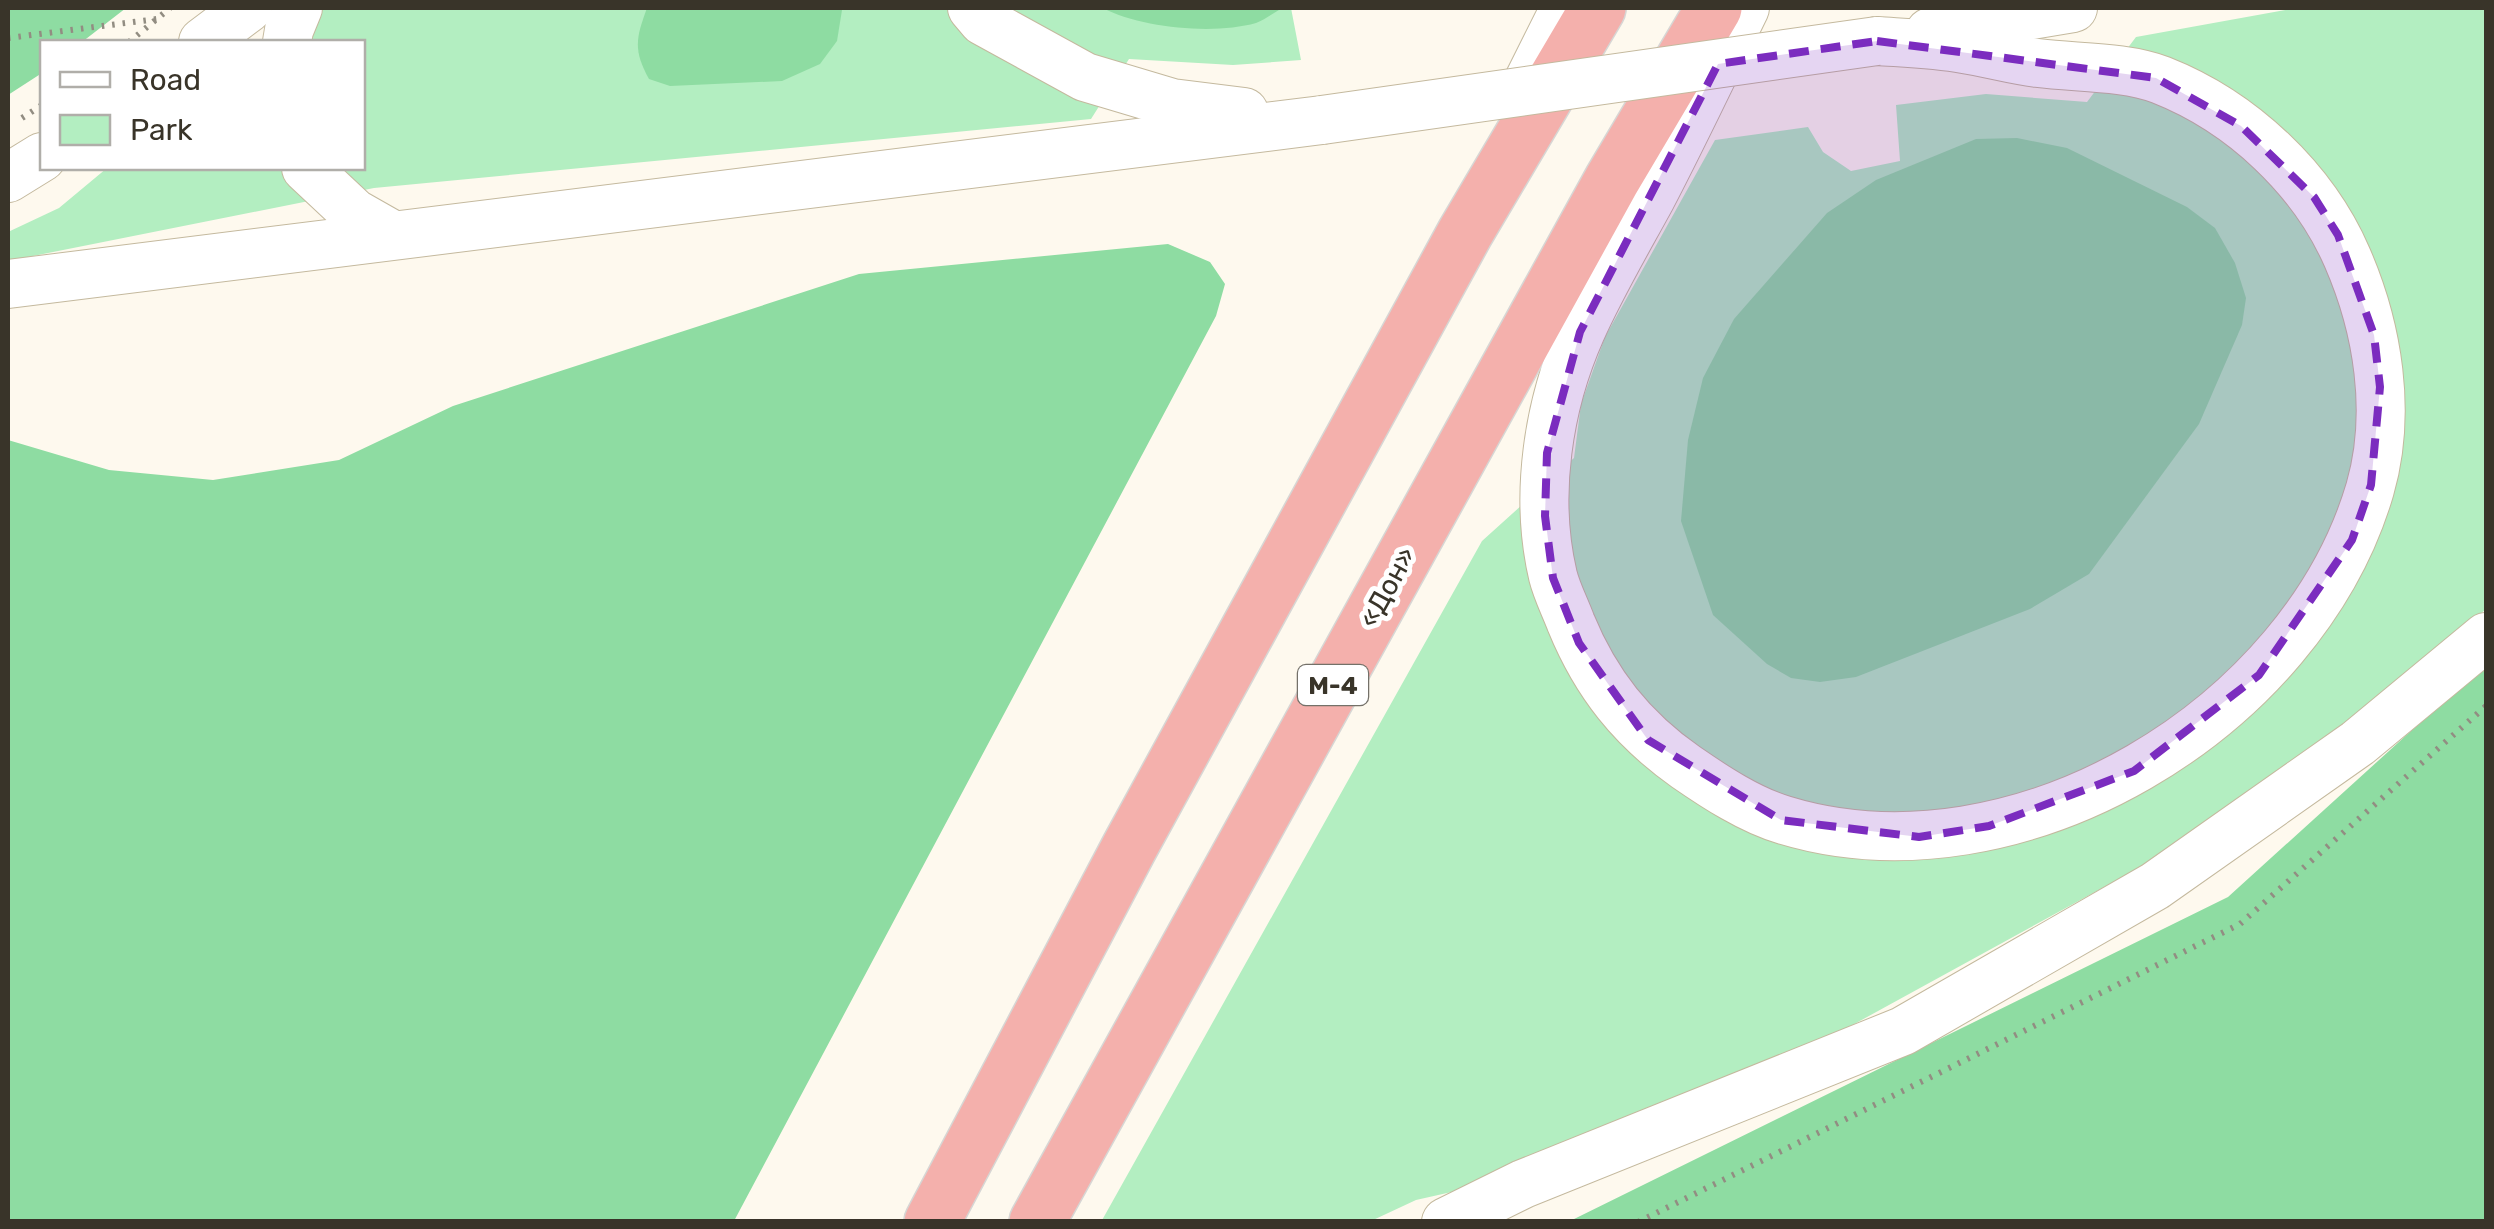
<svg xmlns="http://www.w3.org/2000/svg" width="2494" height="1229" font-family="Rubik,sans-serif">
	<rect width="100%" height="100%" fill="#fef9ee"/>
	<g fill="#b3eec1">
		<path d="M299 8H1291L1301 60 1233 65 1129 59 1091 119 374 188 8 261V232L59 208 107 168H362V42H260Z"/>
		<path d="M2297 8H2486V609L2405 680 2168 852 1847 1028 1567 1166 1416 1200 1371 1221 1101 1222 1482 541 1574 458 1581 404 1605 337 1715 140 1808 127 1823 152 1851 171 1900 161 1896 105 1986 94 2087 102 2136 37Z"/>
	</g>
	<g fill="#8edca2">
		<path d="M8 8H126L82 42H42V73L8 95Z"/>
		<path d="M647 8H842V10L837 41 820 64 782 81 670 86 649 79C633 50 636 38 647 8Z"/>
		<path d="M1103 8H1283C1274 12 1265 20 1256 23 1214 35 1141 28 1103 8Z"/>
		<path d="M2017 138 2067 148 2187 207 2215 228 2235 263 2246 298 2242 325 2199 424 2089 574 2030 609 1856 677 1820 682 1791 678 1767 664 1713 615 1681 521 1688 440 1703 378 1734 319 1827 213 1876 180 1976 139Z"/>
		<path d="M1168 244 1210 262 1225 284 1216 316 734 1221H8V440L109 470 213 480 339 460 453 406 859 274Z"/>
		<path d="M2486 663V1221L1568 1222 2228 897Z"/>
	</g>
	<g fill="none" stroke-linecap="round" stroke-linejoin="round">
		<defs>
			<g id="tertiary">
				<path d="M972 8 983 21 1085 77 1172 103 1244 112"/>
				<path d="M1745 8C1714 71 1684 135 1651 198 1627 242 1601 286 1581 331 1548 405 1534 496 1553 576 1557 592 1565 607 1571 623 1596 684 1632 729 1686 767 1715 787 1750 810 1784 820 2017 891 2303 718 2370 489 2392 413 2378 328 2347 257 2313 179 2242 112 2161 80 2124 66 2077 68 2038 63 2013 60 1989 53 1964 49 1936 44 1906 43 1877 41"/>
				<path d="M1930 32 2073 8"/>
				<path d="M203 42 248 8"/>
				<path d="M287 42 289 30 298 8"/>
				<path d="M1529 80 1565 8"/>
				<path d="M306 168 354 213 391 234"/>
				<path d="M8 178 42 157"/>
				<path d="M8 284 1322 120"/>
				<path d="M1446 1222 1523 1184 1903 1031 2155 886 2358 743 2486 637"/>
			</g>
			<g id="trunk">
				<path d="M932 1222 1129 848 1465 233 1598 8"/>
				<path d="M1037 1222 1612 180 1714 8"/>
			</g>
		</defs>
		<use href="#tertiary" stroke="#c4b99e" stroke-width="50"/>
		<use href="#trunk" stroke="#d7d6d4" stroke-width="58"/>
		<g stroke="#928d82" stroke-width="6" stroke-dasharray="2.5 8" stroke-linecap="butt">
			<path d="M8 38 157 19"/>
			<path d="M129 42 170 8"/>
			<path d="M22 118 42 105"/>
			<path d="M1638 1222 2240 924 2486 706"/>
		</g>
		<use href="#tertiary" stroke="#fff" stroke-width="48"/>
		<use href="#trunk" stroke="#f4b0ac" stroke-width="55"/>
		<defs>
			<path id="tertiary-bridge" d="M1322 120 1877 41"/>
		</defs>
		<use href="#tertiary-bridge" stroke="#c4b99e" stroke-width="50" stroke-linecap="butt"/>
		<use href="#tertiary-bridge" stroke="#fff" stroke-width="48"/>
	</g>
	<path fill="#7b2cbf" fill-opacity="0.2" stroke="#7b2cbf" stroke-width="8" stroke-dasharray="20 12" stroke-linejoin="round" d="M1877 41 2156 78 2241 126 2314 197 2338 235 2374 335 2380 387 2371 485 2352 540 2259 675 2134 771 1989 826 1919 837 1781 820 1648 740 1579 643 1553 578 1545 516 1547 453 1580 332 1718 64Z"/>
	<g text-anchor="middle" stroke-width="10" stroke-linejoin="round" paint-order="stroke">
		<rect fill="#fff" stroke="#747169" stroke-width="2.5" x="1298" y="665" width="70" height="40" rx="8"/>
		<g font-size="25" font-weight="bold" fill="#393429">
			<text x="1333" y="694">М-4</text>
		</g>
		<g font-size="28" fill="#393429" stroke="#fff">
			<text transform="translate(1387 587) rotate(-61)" y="10">«Дон»</text>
		</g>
	</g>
	<rect width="2494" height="1229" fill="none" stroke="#393429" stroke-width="20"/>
	<rect x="40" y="40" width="325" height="130" fill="#ffffff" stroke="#b0aea9" stroke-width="2.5"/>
	<rect x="60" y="72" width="50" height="15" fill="#ffffff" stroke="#b0aea9" stroke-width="2.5"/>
	<text x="130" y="90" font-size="30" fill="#393429">Road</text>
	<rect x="60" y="115" width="50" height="30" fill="#b3eec1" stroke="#b0aea9" stroke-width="2.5"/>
	<text x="130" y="140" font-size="30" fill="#393429">Park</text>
</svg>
